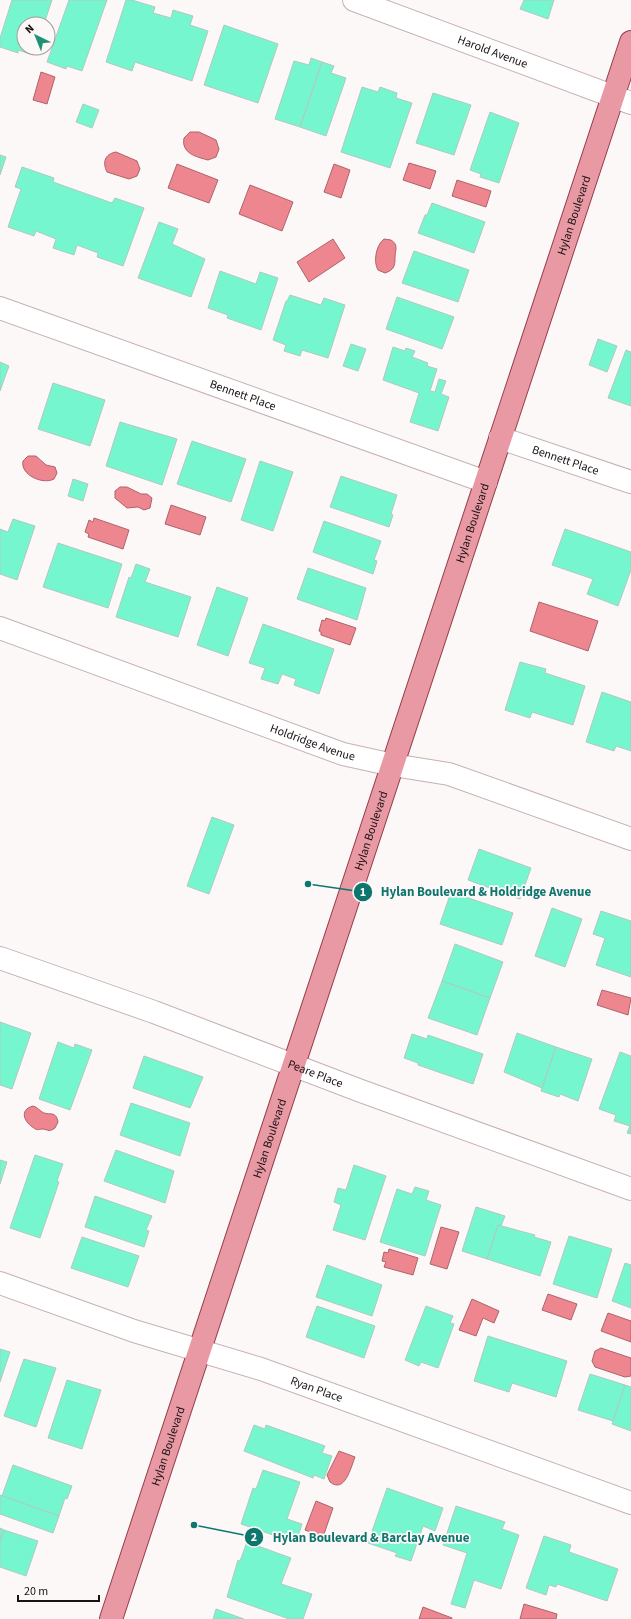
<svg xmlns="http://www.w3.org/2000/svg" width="631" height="1619" font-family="'Source Sans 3',sans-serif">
	<rect width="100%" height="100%" fill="#fcf8f8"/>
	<g fill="#ee868f" stroke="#ae636a">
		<path d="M41 72 55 77 47 104 33 100Z"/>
		<path d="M190 132H199L216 140 219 149 216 157 208 160C196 157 181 153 184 138Z"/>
		<path d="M116 152 137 161 140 169 137 176 129 179 107 172C102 162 105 154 116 152Z"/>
		<path d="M409 163 436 171 430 189 403 180Z"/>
		<path d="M177 164 218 180 209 203 168 188Z"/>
		<path d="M334 164 350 170 341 198 324 192Z"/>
		<path d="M457 180 491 191 486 207 452 196Z"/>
		<path d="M250 185 293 202 282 231 239 214Z"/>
		<path d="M333 239 345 258 309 282 297 262Z"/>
		<path d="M384 239 391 240C399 245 395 250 395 258 395 266 394 270 385 273L378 270C373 262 376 245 384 239Z"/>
		<path d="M28 456H36L46 465 55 467 57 473 54 479C43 485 20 475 23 461Z"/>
		<path d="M120 487H127L141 494H147L152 498 150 508 144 510 138 507 127 508 115 498V491Z"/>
		<path d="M171 505 206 517 200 535 165 524Z"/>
		<path d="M94 518 129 530 123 549 88 537 89 534 85 532 89 520 93 522Z"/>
		<path d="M539 602 598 621 588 651 530 631Z"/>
		<path d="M326 618 356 628 350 645 321 635V632L319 631 322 620 325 621Z"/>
		<path d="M602 990 631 998 628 1015 597 1005Z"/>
		<path d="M33 1106C37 1107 39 1110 42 1112 49 1116 56 1110 58 1122L55 1128C50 1132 48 1130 43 1129 40 1129 37 1131 34 1128 25 1123 18 1110 33 1106Z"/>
		<path d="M441 1227 459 1232 447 1269 430 1264Z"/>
		<path d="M389 1249 418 1258 413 1275 384 1267 386 1262 382 1261 384 1252 388 1253Z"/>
		<path d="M548 1294 577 1304 571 1320 542 1310Z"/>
		<path d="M472 1299 499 1311 494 1323 483 1318 476 1336 459 1330Z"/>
		<path d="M608 1313 631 1321V1342L601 1331Z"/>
		<path d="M601 1348 631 1358V1376L625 1377 595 1367 592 1361 595 1351Z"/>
		<path d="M339 1451 355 1457C351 1467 345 1494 330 1482L327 1475Z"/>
		<path d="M316 1501 333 1508 323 1537 305 1530Z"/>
		<path d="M524 1604 557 1614 556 1619H520Z"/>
		<path d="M423 1607 452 1618V1619H419Z"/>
	</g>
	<g fill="#76f6cf" stroke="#b2c8c0">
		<path d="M12 0H52L44 24H24V48H36L33 55 18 50V53L0 47V38Z"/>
		<path d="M69 0H107L82 71 67 66 66 69 47 62Z"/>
		<path d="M126 0H132L155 7 153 13 171 18 173 10 193 16 190 25 208 31 192 81 135 62 132 71 106 62Z"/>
		<path d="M524 0H554L548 19 520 9Z"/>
		<path d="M224 25 278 44 258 103 204 85Z"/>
		<path d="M311 58 322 62 300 127 275 119 294 61 309 65Z"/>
		<path d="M322 62 334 66 331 73 346 78 326 136 300 127Z"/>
		<path d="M362 87 378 92 380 87 397 93 396 98 412 103 390 168 341 152Z"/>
		<path d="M433 93 471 105 454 155 416 143Z"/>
		<path d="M83 104 99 110 92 128 76 122Z"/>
		<path d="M490 112 519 123 499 183 480 177 481 174 470 170Z"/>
		<path d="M0 155 6 157 0 175Z"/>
		<path d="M22 167 54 178 53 182 112 203 115 198 144 208 123 266 97 257 98 253 77 245 74 255 53 248 56 239 36 231 34 236 8 227 21 189 15 187Z"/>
		<path d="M432 203 485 222 474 253 418 233 425 215H427Z"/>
		<path d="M159 222 178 229 172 244 205 259 191 297 138 278Z"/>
		<path d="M414 251 469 270 458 302 402 283Z"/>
		<path d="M220 271 256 284 260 272 278 278 261 330 227 318 228 315 208 308Z"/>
		<path d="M290 295 321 305 324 298 345 305 328 358 302 350 300 356 284 351 286 345 273 340 286 301H287Z"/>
		<path d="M397 297 454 317 442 349 386 329Z"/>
		<path d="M598 339 617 346 607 372 589 365Z"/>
		<path d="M351 344 366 349 358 371 343 366Z"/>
		<path d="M393 347 405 351 406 348 415 351 412 357 428 363 427 366 437 369 430 391 435 392 439 379 446 381 441 394 449 397 438 431 410 422 419 393 383 380Z"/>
		<path d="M626 350 631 352V406L608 398Z"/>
		<path d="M0 362 9 366 0 391Z"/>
		<path d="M53 383 105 400 90 446 38 429Z"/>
		<path d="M120 422 177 439 162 485 106 466Z"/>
		<path d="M192 441 246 459 231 502 177 484Z"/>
		<path d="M260 461 293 472 273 531 241 520Z"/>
		<path d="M341 476 397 495 391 514 393 515 389 527 330 507Z"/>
		<path d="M73 479 88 484 83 501 68 496Z"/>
		<path d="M13 519 35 526 17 580 0 574V529L8 532Z"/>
		<path d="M324 521 381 541 374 560 377 561 373 574 313 552Z"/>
		<path d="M565 529 631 552V570L618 606 587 594 593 579 552 565Z"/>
		<path d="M58 543 122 564 108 608 43 587Z"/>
		<path d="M136 564 150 569 145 582 191 597 178 637 116 617 129 577 131 578Z"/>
		<path d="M308 568 366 588 357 620 297 599Z"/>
		<path d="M217 587 248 598 228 656 197 645Z"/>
		<path d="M263 624 334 649 319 694 294 685 296 679 282 674 278 684 261 679 265 668 249 663Z"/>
		<path d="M520 662 546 669 545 673 585 686 573 725 532 712 530 718 505 710Z"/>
		<path d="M602 692 631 702V751L616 746 614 751 586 742Z"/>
		<path d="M212 817 234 825 209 894 187 886Z"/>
		<path d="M479 849 531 868 520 899 468 880Z"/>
		<path d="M451 892 513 913 502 945 440 924Z"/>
		<path d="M552 908 582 919 565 967 535 956Z"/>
		<path d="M601 911 631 921V977L596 965 605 938 593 934Z"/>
		<path d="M455 944 503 962 490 998 442 981Z"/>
		<path d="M442 981 490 998 477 1035 428 1018Z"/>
		<path d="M0 1022 31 1033 12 1089 0 1085Z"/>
		<path d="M517 1033 556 1047 542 1088 504 1072Z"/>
		<path d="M412 1034 427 1039 428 1035 483 1054 473 1084 418 1065V1063L404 1058Z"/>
		<path d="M58 1042 74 1048 75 1044 92 1050 70 1110 39 1099Z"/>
		<path d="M556 1047 592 1059 578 1101 560 1094 559 1097 541 1091Z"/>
		<path d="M620 1052 631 1056V1134L627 1133 630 1126 614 1121 616 1115 599 1109Z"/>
		<path d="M144 1056 203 1077 190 1108 133 1088Z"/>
		<path d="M131 1103 190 1123 180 1156 120 1135Z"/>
		<path d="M116 1150 174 1171 165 1203 104 1181Z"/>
		<path d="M35 1155 63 1164 57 1181 59 1182 40 1238 10 1228Z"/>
		<path d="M0 1160 7 1162 0 1184Z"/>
		<path d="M354 1165 386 1176 365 1240 333 1230 341 1205 334 1202 338 1188 346 1190Z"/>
		<path d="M415 1187 429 1191 426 1200 441 1205 425 1256 380 1242 397 1189 412 1194Z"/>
		<path d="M95 1196 152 1216 146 1230 149 1231 144 1247 85 1227Z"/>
		<path d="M476 1207 505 1216 501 1226 498 1225 487 1259 462 1251Z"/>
		<path d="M498 1225 535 1235 534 1237 551 1242 540 1276 487 1259Z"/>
		<path d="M569 1236 612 1249 597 1298 553 1284Z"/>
		<path d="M82 1237 139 1256 128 1287 71 1268Z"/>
		<path d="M625 1263 631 1265V1308L612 1301Z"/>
		<path d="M327 1265 382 1285 372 1316 316 1297Z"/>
		<path d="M317 1306 375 1326 364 1358 306 1337Z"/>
		<path d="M426 1306 453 1316 450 1323 454 1324 438 1368 421 1362 419 1366 405 1360Z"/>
		<path d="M488 1336 567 1361 556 1397 512 1383 509 1392 474 1381Z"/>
		<path d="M0 1349 10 1352 0 1382Z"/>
		<path d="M24 1359 56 1368 36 1427 4 1416Z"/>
		<path d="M590 1374 625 1385 613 1421 578 1410Z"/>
		<path d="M67 1380 101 1390 82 1449 48 1438Z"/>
		<path d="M625 1385 631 1387V1431L612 1424Z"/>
		<path d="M254 1425 265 1429 266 1425 325 1446 322 1453 332 1456 324 1479 314 1475 313 1478 244 1451Z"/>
		<path d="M13 1465 72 1486 67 1499 65 1498 59 1516 2 1496Z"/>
		<path d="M263 1470 300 1482 287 1519 302 1524 296 1543 241 1524 253 1488 256 1489Z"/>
		<path d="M387 1488 443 1508 435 1531 423 1526 411 1561 395 1556 397 1553 368 1543Z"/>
		<path d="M0 1495 59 1516 53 1533 0 1514Z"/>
		<path d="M456 1506 505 1522 502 1529 519 1535 501 1589 474 1580 465 1608 451 1604 467 1553 443 1545Z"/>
		<path d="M0 1528 4 1530 0 1542Z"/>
		<path d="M4 1530 38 1541 26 1576 0 1567V1542Z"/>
		<path d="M544 1536 571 1545 569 1552 618 1569 607 1601 557 1584 556 1587 549 1585 546 1595 526 1588Z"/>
		<path d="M247 1542 291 1558 281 1584 312 1594 303 1619H289L227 1597 238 1560 240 1561Z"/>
		<path d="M216 1609 244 1619H213Z"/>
	</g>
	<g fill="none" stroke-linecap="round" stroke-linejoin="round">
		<defs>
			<g id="minor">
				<path id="s1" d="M354 0 631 103"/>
				<path id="s2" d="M0 308 486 482"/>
				<path id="s3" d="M500 438 631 482"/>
				<path id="s4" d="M0 628 343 754 393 765 449 774 631 839"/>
				<path id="s5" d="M0 958 154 1012 361 1091 631 1189"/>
				<path id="s6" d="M0 1283 134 1331 261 1369 631 1503"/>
			</g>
			<g id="primary">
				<path id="s7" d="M111 1619 631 42"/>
			</g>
		</defs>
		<use href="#minor" stroke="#c7b1b2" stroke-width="24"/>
		<use href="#primary" stroke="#963e4a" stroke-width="24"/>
		<use href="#minor" stroke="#fff" stroke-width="22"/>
		<use href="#primary" stroke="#e899a4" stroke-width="22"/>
	</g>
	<g text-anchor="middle" stroke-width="3.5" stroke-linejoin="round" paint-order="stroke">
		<g font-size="12" fill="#1a1213" stroke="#fcf8f8">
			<text dy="4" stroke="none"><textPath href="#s1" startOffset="148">Harold Avenue</textPath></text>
			<text dy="4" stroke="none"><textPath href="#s7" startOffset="1478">Hylan Boulevard</textPath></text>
			<text dy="4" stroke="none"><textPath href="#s2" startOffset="258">Bennett Place</textPath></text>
			<text dy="4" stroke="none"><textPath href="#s3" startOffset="69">Bennett Place</textPath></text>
			<text dy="4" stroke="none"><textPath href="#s7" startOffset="1154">Hylan Boulevard</textPath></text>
			<text dy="4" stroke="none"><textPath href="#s4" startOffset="333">Holdridge Avenue</textPath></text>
			<text dy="4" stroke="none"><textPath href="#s7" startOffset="830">Hylan Boulevard</textPath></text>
			<text dy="4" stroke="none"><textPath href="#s5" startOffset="336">Peare Place</textPath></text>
			<text dy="4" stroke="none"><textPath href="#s7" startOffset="506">Hylan Boulevard</textPath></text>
			<text dy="4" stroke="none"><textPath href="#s6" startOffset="334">Ryan Place</textPath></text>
			<text dy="4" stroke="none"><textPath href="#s7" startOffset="182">Hylan Boulevard</textPath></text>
		</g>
	</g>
	<path fill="none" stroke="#0f766e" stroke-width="1.5" d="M308 884L363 892M194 1525L254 1537"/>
	<g fill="#0f766e" stroke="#fcf8f8" stroke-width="1.5">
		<circle cx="308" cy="884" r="4"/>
		<circle cx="194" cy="1525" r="4"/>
		<circle cx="363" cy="892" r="10"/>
		<circle cx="254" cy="1537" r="10"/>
	</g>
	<g font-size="12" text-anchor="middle" font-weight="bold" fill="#fff">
		<text x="363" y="896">1</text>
		<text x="254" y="1541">2</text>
	</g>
	<g font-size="13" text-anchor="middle" font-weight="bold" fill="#0f766e" stroke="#fcf8f8" stroke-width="3.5" stroke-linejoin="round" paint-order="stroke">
		<text x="486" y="896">Hylan Boulevard &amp; Holdridge Avenue</text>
		<text x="371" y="1542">Hylan Boulevard &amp; Barclay Avenue</text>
	</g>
	<g transform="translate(36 36) rotate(317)"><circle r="19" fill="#fcf8f8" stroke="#a29c9c"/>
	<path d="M0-3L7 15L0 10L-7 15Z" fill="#1f9275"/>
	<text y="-6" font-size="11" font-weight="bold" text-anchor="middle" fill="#1a1213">N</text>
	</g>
	<path d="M18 1595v6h81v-6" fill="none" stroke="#1a1213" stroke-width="2"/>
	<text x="24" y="1595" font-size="12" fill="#1a1213" stroke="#fcf8f8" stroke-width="3" paint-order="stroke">20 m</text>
</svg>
